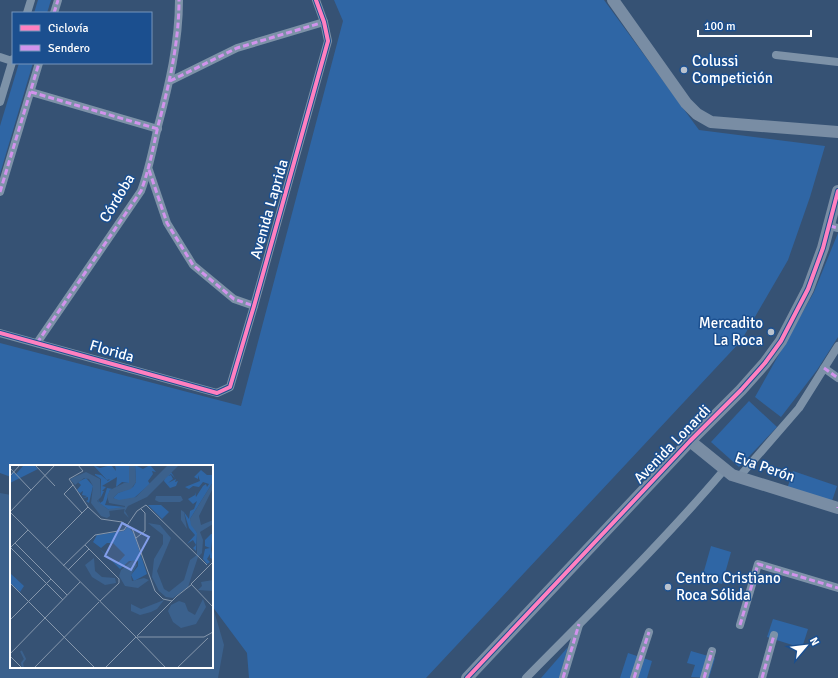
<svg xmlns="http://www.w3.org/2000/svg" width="838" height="678" font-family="Signika,sans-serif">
	<rect width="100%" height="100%" fill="#365274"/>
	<g fill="#2f66a5">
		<path d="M38 0H51L47 13H34Z"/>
		<path d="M334 0H604L699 130 825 146 810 197 788 260 741 341 426 678H249L247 653 212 606V466H11V477L0 473V343L241 406 343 21Z"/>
		<path d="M19 63H33L0 174V126Z"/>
		<path d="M838 233V337L817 370 781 417 755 397 814 292Z"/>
		<path d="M749 401 777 427 739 467 711 442Z"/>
		<path d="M793 471 837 486 831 504 787 489Z"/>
		<path d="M711 546 731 552 722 584 702 578Z"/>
		<path d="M773 619 808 629 802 648 767 637Z"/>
		<path d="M568 647 559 678H541Z"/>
		<path d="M691 651 715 658 709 678 691 677 695 665 687 663Z"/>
		<path d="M628 653 652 661 647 678H620Z"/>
	</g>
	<path fill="#3b618d" d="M0 493 11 495V667H212V604L224 645 218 678H0Z"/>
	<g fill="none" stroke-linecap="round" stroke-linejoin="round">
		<g stroke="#7d92a8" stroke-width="8">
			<path d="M27 13 31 0"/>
			<path d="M54 13 58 0"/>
			<path d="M776 55 838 62"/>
			<path d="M0 57 12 61"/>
			<path d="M170 81 237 48 324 22"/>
			<path d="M31 92 158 129"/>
			<path d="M0 102 13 59"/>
			<path d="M149 170 167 223 193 265 234 299 254 306"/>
			<path d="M0 192 39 63"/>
			<path d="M830 226 838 228"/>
			<path d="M0 333 217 393 230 387 254 306 328 41 324 22 316 0"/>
			<path d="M37 343 141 191C149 170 153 148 158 126 169 85 179 43 179 0"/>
			<path d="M824 368 838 378"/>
			<path d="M739 477 799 408 838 346"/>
			<path d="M740 625 758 564 838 588"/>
			<path d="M526 678C593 610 662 543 724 470"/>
			<path d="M563 678 579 625"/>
			<path d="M634 678 649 632"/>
			<path d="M704 678 712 651"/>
			<path d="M762 678 774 635"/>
		</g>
		<g stroke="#798da4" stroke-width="12">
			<path d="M613 0 686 103 697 114 711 122 838 132"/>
			<path d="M690 441 732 475 838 508"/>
			<path d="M467 678 690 441 741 390 765 363 781 341 808 289 823 248 838 191"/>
		</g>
		<g stroke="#d193ec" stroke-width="3" stroke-dasharray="6 3" stroke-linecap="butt">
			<path d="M54 13 58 0"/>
			<path d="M170 81 237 48 324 22"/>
			<path d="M31 92 158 129"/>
			<path d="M149 170 167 223 193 265 234 299 254 306"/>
			<path d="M0 192 39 63"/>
			<path d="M830 226 838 228"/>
			<path d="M37 343 141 191C149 170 153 148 158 126 169 85 179 43 179 0"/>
			<path d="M824 368 838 378"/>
			<path d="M838 508V507"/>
			<path d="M740 625 758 564 838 588"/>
			<path d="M563 678 579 624"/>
			<path d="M634 678 649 632"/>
			<path d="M704 678 712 651"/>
			<path d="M762 678 774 635"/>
		</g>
		<defs>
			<g id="cycleway">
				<path d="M0 333 217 393 230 387 254 306 328 41 324 22 316 0"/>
				<path d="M467 678 690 441 741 390 765 363 781 341 808 289 823 248 838 191"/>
			</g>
		</defs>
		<use href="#cycleway" stroke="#1b4f8f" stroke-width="6"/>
		<use href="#cycleway" stroke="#ff80c0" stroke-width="4"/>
	</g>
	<g fill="#b9c2ce" stroke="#1b4f8f" stroke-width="1.5">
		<circle cx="684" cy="70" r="4"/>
		<circle cx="771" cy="332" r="4"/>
		<circle cx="668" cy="587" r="4"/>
	</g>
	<g text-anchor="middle" stroke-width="3" stroke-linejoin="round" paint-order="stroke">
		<g font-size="15" fill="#fff" stroke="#1b4f8f" text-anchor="start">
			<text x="692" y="66">Colussi<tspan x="692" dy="17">Competición</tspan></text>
			<text x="763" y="328" text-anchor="end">Mercadito<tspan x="763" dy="17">La Roca</tspan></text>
			<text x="676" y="583">Centro Cristiano<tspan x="676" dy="17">Roca Sólida</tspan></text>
		</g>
		<g font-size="15" fill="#fff" stroke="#1b4f8f">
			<text transform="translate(117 198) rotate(-59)" y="5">Córdoba</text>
			<text transform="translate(269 209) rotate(-74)" y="5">Avenida Laprida</text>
			<text transform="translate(112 351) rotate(16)" y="5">Florida</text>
			<text transform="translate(672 444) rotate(-46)" y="5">Avenida Lonardi</text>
			<text transform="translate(765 467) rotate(19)" y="5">Eva Perón</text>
		</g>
	</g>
	<g transform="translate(10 465)">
		<rect width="203" height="203" fill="#365274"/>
		<path d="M24 0 28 4 0 18 2 7 6 9 13 1ZM83 0 90 3 101 0 106 6 105 0H119V18L112 17 106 22 107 12 92 21 96 22 92 26H94L91 32V14L85 10V9L91 10 98 16 100 14 97 15ZM125 0 133 4 140 0 146 7 142 6 143 9 138 16 140 19 124 33 109 36 103 33 108 28 123 22 126 17ZM169 0 161 7 165 13 161 9 158 11 161 10 163 14 158 18 166 14 165 17 168 16 166 21 160 23 154 16 155 12ZM191 5 197 10H203V17L180 54 187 68 186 86 183 83 186 80 183 75 177 79 185 70 179 63 174 47 179 54 180 46 184 44 187 36 183 39 178 34 185 30V27L186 32 193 21 196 19 197 22 199 19 193 17 189 22 183 21 179 24 175 22 190 16 188 10V14L184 12ZM76 13 83 21 79 38 76 36 78 35V32L73 33 77 31 72 30 73 26 70 28 67 25 71 20 68 17ZM97 23 103 24 100 25 95 40 115 42 99 45 89 38 88 34 90 38 93 36ZM138 40H151L159 47 152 54ZM118 61 124 69 137 109 124 116 121 110 128 101V96H119L110 104 89 83 107 99 115 90 103 78H97L91 83 83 77 87 70 114 66ZM201 69H203L201 84 203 94 200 93V89L197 94 200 97 197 99 193 94 195 84 200 83 195 81V75ZM0 108 14 121 10 127 0 118Z" fill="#2f66a5"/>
		<path d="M119 0H125L126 17 121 24 108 28 103 33 109 35 126 32 158 0H169L137 32 118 41 115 46 119 53 114 48 115 41 99 38 97 31 100 25 114 18H119ZM76 7 90 14 91 32 87 36 99 45 100 51 97 53 91 51 81 38 83 21 79 14 74 13 65 20 60 14ZM203 17V23L189 51 191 60 203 55V59L190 67 193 75 192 88 188 92 178 122 163 133 156 132 149 126 142 112 144 94 153 79V70L138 58 150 60 161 73 147 106 154 124 159 127 174 115 180 95 187 90V68L181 60 180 54ZM146 31H171L173 35 170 37H149L145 35ZM171 45 174 47 177 64 171 55ZM84 93 85 106 92 112 105 113 106 118 95 120 82 112 75 100ZM123 95 127 100 121 110 122 116 134 113 139 115 128 123 115 121 109 111 111 105ZM203 115V126L188 125 192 121 191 117ZM193 134 196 142 186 159 171 163 163 157 158 146 161 140 169 136 175 138 178 146 185 150ZM154 135 147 144 141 147 130 150 121 146V139L131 144Z" fill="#3b618d"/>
		<path fill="none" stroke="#3b618d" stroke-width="2" d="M99 45 115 43M11 186 15 194 12 198 13 203"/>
		<path fill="none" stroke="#8697ac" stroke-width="1" d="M25 0 45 21M68 0 73 6 59 14 78 42 91 54 112 57 122 63 145 126 153 134 162 136M0 3 21 25M0 11 10 0M63 20 54 29 72 48M0 47 126 172M0 47 45 0M126 73 135 66V48L131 44M5 78 57 130M75 80 109 114V118L90 136M0 83 18 65M1 83 53 135M37 83 78 42M203 97 181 119 203 142M53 101 85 70 114 65 127 46 136 40 197 100M58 105 79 84M0 118 85 203M19 136 41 114M0 155 18 137M127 171 167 131 181 120M126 172 156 203M127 172H194L203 167M0 189 70 117M0 191 12 203M24 203 89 137M95 203 126 172M167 203 198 173"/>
		<path fill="#839eea" fill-opacity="0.15" stroke="#839eea" stroke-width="2" d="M112 58 139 72 121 105 95 91Z"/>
		<rect width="203" height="203" fill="none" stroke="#fff" stroke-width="2"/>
	</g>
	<rect x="12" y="12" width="140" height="52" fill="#1b4f8f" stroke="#7695bc"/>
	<rect x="20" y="25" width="20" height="6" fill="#ff80c0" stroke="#7695bc"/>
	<text x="48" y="32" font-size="12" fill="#ffffff">Ciclovía</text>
	<rect x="20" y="45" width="20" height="6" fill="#d193ec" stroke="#7695bc"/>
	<text x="48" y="52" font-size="12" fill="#ffffff">Sendero</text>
	<g transform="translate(806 646) rotate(62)" stroke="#1b4f8f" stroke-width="3" paint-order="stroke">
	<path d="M0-3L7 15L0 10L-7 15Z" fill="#ffffff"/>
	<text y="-6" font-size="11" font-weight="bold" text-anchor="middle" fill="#ffffff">N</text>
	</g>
	<path d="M698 30v6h113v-6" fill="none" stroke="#ffffff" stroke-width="2"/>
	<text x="704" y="30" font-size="12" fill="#ffffff" stroke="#1b4f8f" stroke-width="3" paint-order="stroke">100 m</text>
</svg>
